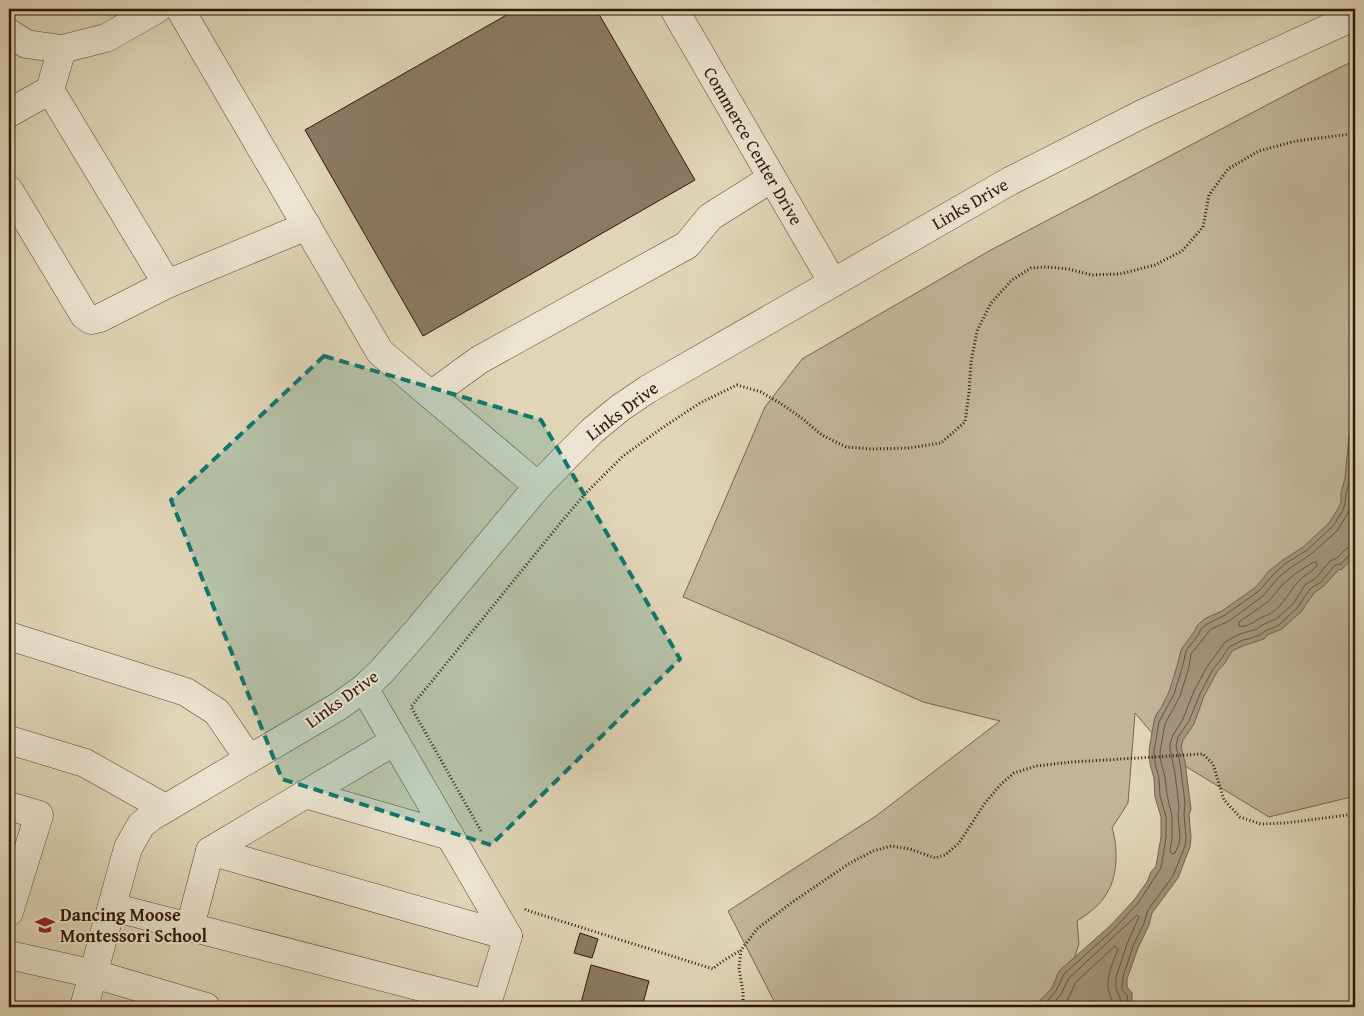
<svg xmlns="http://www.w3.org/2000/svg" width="1364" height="1016" font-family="'Gentium Book Plus',serif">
	<rect width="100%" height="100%" fill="#e0d5b7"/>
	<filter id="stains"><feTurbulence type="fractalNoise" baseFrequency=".004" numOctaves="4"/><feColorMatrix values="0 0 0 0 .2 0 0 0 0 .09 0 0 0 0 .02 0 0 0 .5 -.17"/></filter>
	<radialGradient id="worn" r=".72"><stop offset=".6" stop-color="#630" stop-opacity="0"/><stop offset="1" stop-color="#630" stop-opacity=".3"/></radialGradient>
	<path fill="#c2b499" stroke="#796450" d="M1355 60V796L1269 817 1175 760 1135 713 1128 803 1112 828C1118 846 1118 874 1108 891 1101 905 1089 913 1077 921L1079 944 1058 1007H777L728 911 876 816 1000 721 923 702 785 640 683 597 765 407 802 359 989 251 1305 85Z"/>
	<path fill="#a4947c" stroke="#76614e" d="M1355 425V556L1341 570 1339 569 1324 586 1314 593 1301 612 1286 625 1282 629 1267 635 1264 639 1249 644 1245 645 1232 651 1225 663 1217 672 1204 696 1194 724 1183 740 1181 747 1185 762 1191 809 1189 815 1191 837 1190 847 1178 878 1152 913 1149 925 1138 948 1127 979V987L1132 993V1005L1134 1007H1034L1052 988 1059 971 1111 925 1134 900 1147 882 1151 872 1156 866 1161 837V817L1155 797 1154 778 1150 764 1149 750 1154 721 1156 715 1161 708 1169 692 1178 663 1181 650 1194 632 1197 626 1204 619 1222 611 1256 587 1269 571 1283 560 1303 547 1329 523 1339 507 1341 502V493L1345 478 1349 436Z"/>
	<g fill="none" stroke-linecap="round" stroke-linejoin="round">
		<g stroke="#6a5442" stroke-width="1">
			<path d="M1355 482 1349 511 1337 531 1310 555 1290 568 1277 579 1263 596 1229 621 1211 629 1191 654 1189 667 1180 696 1165 724 1160 752 1161 762 1165 777 1167 795 1172 816V838L1170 851 1172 854 1175 853 1179 844 1180 837 1178 815 1179 807 1175 773 1170 749V744L1173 735 1183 719 1194 691 1207 667 1225 642 1240 634 1257 629 1262 625 1276 619 1293 604 1305 585 1316 578 1330 561 1337 558 1347 548 1355 546"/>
			<path d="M1314 562 1317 563V566C1312 572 1304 575 1299 581 1289 591 1284 605 1271 613 1267 616 1261 617 1257 620 1251 624 1246 627 1239 626V622L1269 601 1282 585 1295 574Z"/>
			<path d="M1042 1007 1056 991 1064 974 1114 929 1138 903 1161 868 1166 838V817L1160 796 1159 778 1155 763 1154 751 1159 722 1174 694 1183 665 1186 651 1198 635 1201 629 1207 624 1225 615 1259 591 1273 575 1286 563 1306 551 1333 526 1343 510 1345 503 1346 493 1350 479 1355 434"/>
			<path d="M1050 1007 1061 994 1069 978 1137 915 1139 917 1127 944 1116 977V989L1120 998 1121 1007"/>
			<path d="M1060 1007 1068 999 1076 982 1115 946 1118 949C1113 962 1107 975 1108 988 1109 995 1113 1000 1114 1007"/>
			<path d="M1128 1007 1127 995 1122 990V986L1123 977 1133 946 1144 923 1148 910 1173 876 1185 846 1186 837 1184 815 1185 803 1180 763 1176 746 1178 737 1189 721 1200 694 1213 669 1220 661 1229 647 1243 640 1248 639 1260 635 1265 631 1279 625 1297 608 1310 589 1321 582 1335 565 1341 564 1351 553 1355 552"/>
		</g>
	</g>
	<g fill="#8c7963" stroke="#301508">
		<path d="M517 9H596L695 180 423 336 305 130Z"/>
		<path d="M580 933 598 939 592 958 574 953Z"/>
		<path d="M591 965 649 981 642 1007H580Z"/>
	</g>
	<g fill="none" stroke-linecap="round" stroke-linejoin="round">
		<defs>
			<g id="minor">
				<path d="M180 9 380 352 538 486"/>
				<path d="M674 9 833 283"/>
				<path d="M9 33 26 44 62 49 106 38 157 9"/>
				<path d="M62 49 50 90 167 284 307 226"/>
				<path d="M9 113 50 90"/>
				<path d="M9 190 84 315 91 320 100 318 167 284"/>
				<path d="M431 395 479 360 687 245 710 217 772 178"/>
				<path d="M9 636 186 692 217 712 249 759"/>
				<path d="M364 688 508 936 486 1007"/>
				<path d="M9 740 85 763 165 808"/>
				<path d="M305 794 450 836"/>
				<path d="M9 806 39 815 9 912"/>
				<path d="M210 851 508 936"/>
				<path d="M112 907 190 927 210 851 395 741"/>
				<path d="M190 927 487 1004"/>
				<path d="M9 955 94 974 206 1007"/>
				<path d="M84 1007 128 848 141 825 151 817 339 706 364 688 381 672 417 631 538 486 565 458 592 431 620 408 648 389 1010 181 1142 114 1355 16"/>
			</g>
		</defs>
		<use href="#minor" stroke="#5c4534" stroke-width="29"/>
		<g stroke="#301508" stroke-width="3" stroke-dasharray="1 2.5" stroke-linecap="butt">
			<path d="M481 831 411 707 562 521 586 493 623 456 662 428 700 403 737 385 761 392 780 403 803 419 822 435 846 447 872 449 908 448 941 443 965 422 969 393 971 362 977 331 991 303 1012 280 1031 268 1047 267 1068 269 1092 275 1120 274 1155 265 1182 251 1203 227 1209 195 1228 169 1259 151 1296 141 1351 134 1355 131"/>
			<path d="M525 909 526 910 713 969C721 961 732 956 741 950"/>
			<path d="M743 1007V992L739 969 741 950 757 929 791 903 850 863 873 851 891 846 910 849 935 858 945 855 959 843 985 803 1001 784 1014 773 1036 766 1072 762 1203 754 1213 764 1224 800 1240 817 1261 824 1286 823 1355 814"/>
			<path d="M1351 1007 1355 1004"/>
		</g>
		<use href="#minor" stroke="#ebe4d0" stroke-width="28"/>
	</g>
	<path fill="#0f766e" fill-opacity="0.2" stroke="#0f766e" stroke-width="4" stroke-dasharray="10 6" stroke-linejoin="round" d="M324 356 541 420 680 659 491 845 282 779 171 500Z"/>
	<defs>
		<symbol id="school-bare" viewBox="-9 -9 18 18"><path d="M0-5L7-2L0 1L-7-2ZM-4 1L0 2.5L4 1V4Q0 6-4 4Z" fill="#8f2418" stroke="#ebe4d0" stroke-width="2.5" paint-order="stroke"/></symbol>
	</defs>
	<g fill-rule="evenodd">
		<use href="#school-bare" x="31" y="911" width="28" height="28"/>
	</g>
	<g text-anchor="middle" stroke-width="4" stroke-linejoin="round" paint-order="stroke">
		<g font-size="18" fill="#301508" stroke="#ebe4d0">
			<text transform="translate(753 146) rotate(60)" y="6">Commerce Center Drive</text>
			<text transform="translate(970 204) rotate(-30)" y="6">Links Drive</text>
			<text transform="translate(622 411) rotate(-37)" y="6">Links Drive</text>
			<text transform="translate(342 699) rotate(-36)" y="6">Links Drive</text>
		</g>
		<g font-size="18" font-weight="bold" fill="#301508" stroke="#ebe4d0" text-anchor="start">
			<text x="60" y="921">Dancing Moose<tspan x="60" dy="21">Montessori School</tspan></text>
		</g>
	</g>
	<rect width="1364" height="1016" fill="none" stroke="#e0d5b7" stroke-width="30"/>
	<rect x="10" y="10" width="1344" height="996" fill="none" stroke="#301508" stroke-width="2.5"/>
	<rect x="15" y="15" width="1334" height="986" fill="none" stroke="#301508"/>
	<rect width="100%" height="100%" filter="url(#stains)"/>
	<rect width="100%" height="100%" fill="url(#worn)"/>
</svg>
